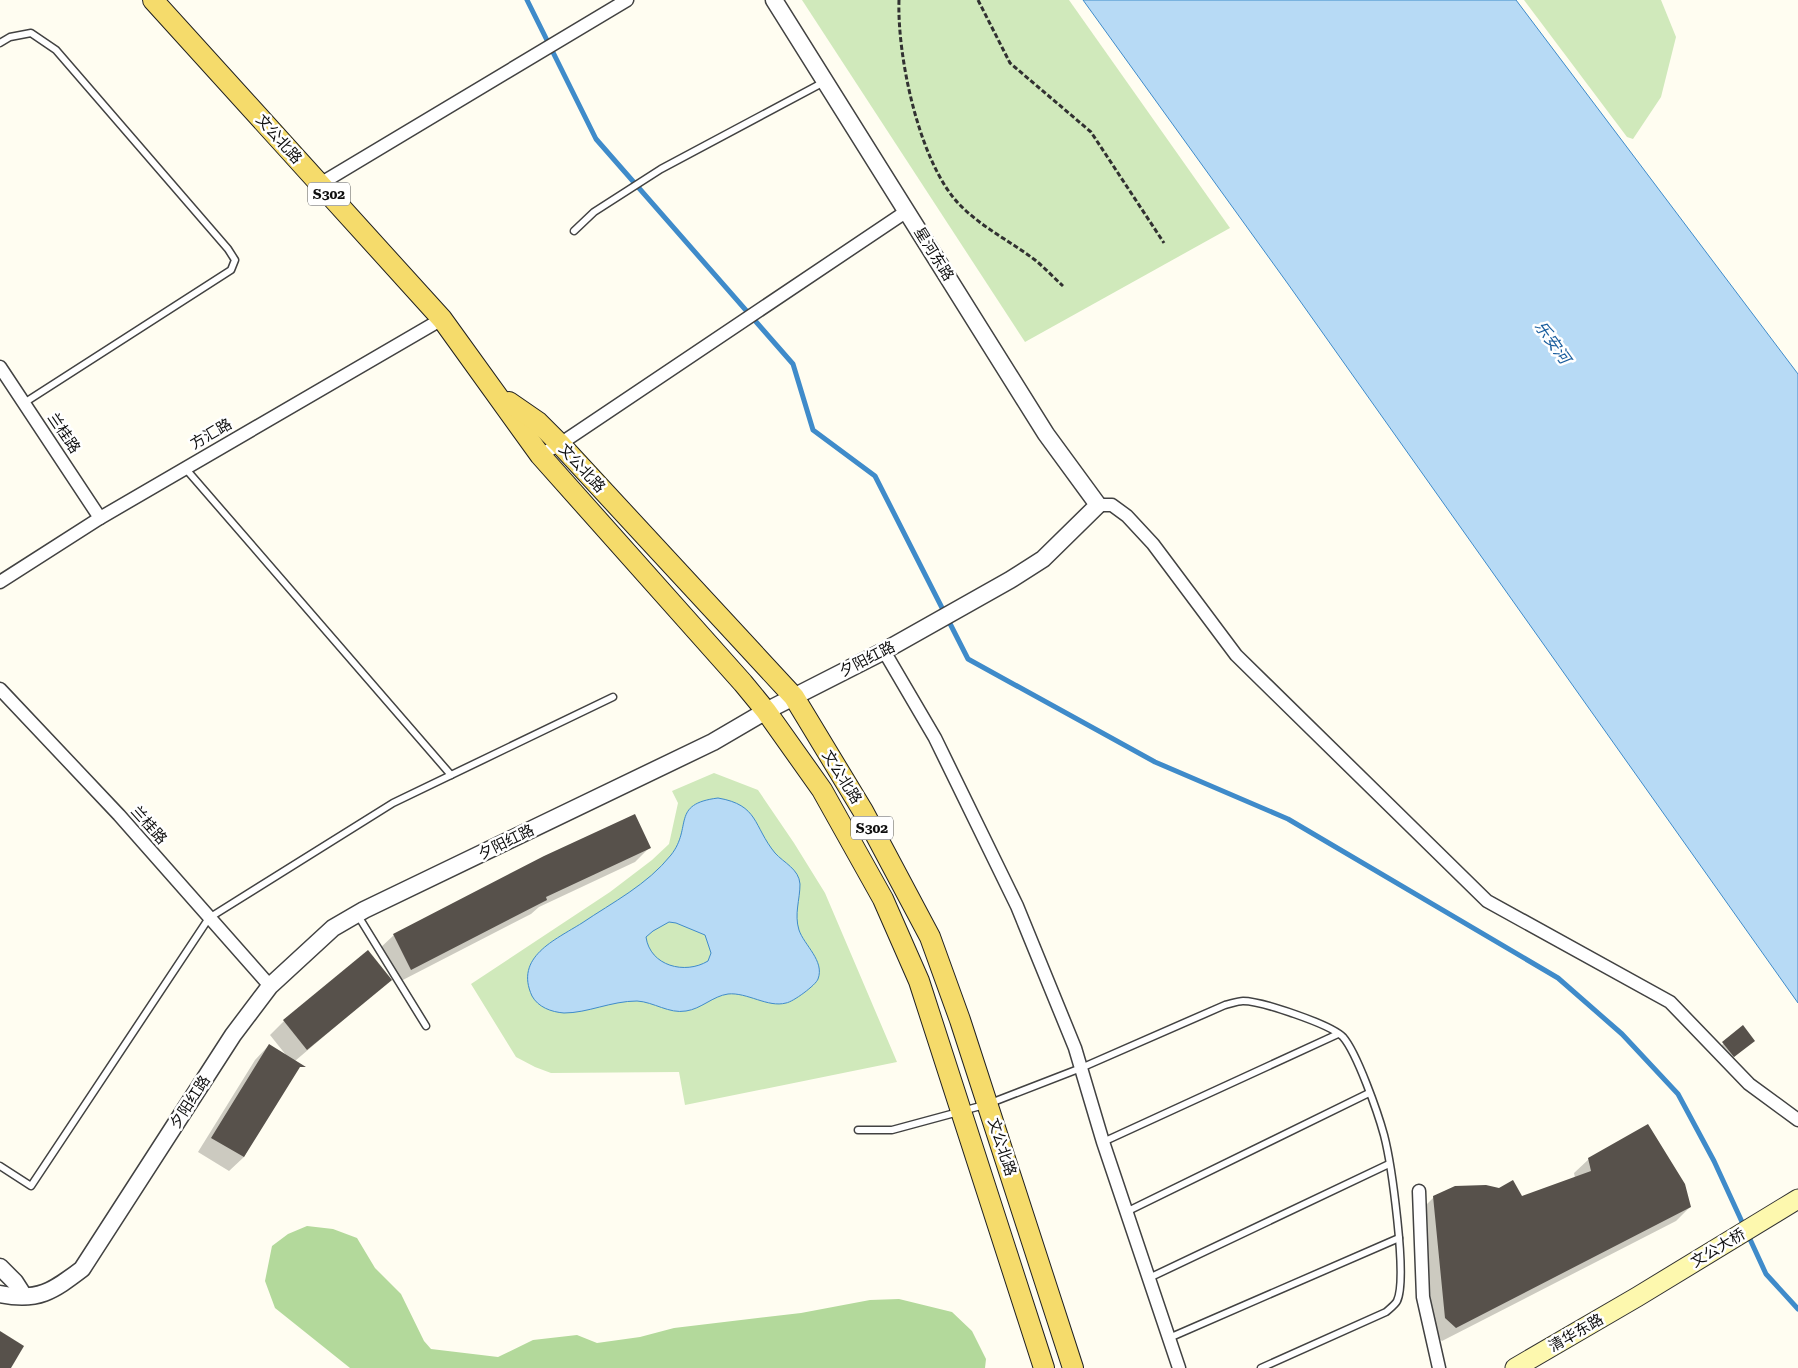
<svg xmlns="http://www.w3.org/2000/svg" width="1798" height="1368" font-family="'Roboto Serif','Noto Sans SC',serif">
	<rect width="100%" height="100%" fill="#fffdf1"/>
	<g fill="#d0e9bb">
		<path d="M802 0H1069L1230 228 1025 342Z"/>
		<path d="M1524 0H1661L1676 37 1661 97 1633 139 1627 137Z"/>
		<path d="M714 773 758 790 794 843 825 893 897 1062 685 1105 679 1072 551 1073 535 1067 516 1057 471 984 610 892 652 860 669 844 678 803 672 791Z"/>
	</g>
	<path fill="#b3d99b" d="M307 1226 333 1229 357 1238 375 1268 401 1294 424 1341 431 1349 498 1357 533 1340 577 1335 597 1343 640 1337 674 1328 801 1313 870 1300 899 1299 952 1312 972 1331 986 1359 985 1368H350L275 1308 265 1281 272 1246 288 1234Z"/>
	<g fill="#b7daf5" stroke="#3f8bca" fill-rule="evenodd">
		<path d="M1083 0H1516L1798 374V1003L1288 284Z"/>
		<path d="M718 798C759 805 753 826 775 853 784 863 799 869 800 884 800 900 794 914 799 930 804 945 825 961 818 979 816 985 793 1002 786 1003 768 1008 747 992 728 994 713 996 701 1009 686 1011 669 1014 654 1002 637 1001 611 1001 588 1013 564 1013 551 1012 538 1007 532 996 514 957 555 940 582 923 613 902 647 885 671 855 693 827 670 804 718 798ZM669 922 676 923 705 935 711 953 708 961C685 975 650 966 646 937L653 931Z"/>
	</g>
	<g fill="#0003">
		<path d="M649 848 635 862 539 907 531 914 397 983 379 949 394 935Z"/>
		<path d="M390 980 295 1061 244 1157 229 1171 198 1152 255 1060 269 1045 286 1055 270 1035 284 1021Z"/>
		<path d="M1743 1027 1746 1047 1727 1063 1716 1050Z"/>
		<path d="M1589 1159 1690 1207 1676 1221 1442 1341 1431 1332 1419 1212 1434 1197 1521 1198 1575 1178 1574 1173Z"/>
	</g>
	<g fill="none" stroke-linecap="round" stroke-linejoin="round">
		<path stroke="#3f8bca" stroke-width="5" d="M527 0 596 139 793 364 813 430 875 476 968 659 1155 762 1288 819 1558 978 1622 1034 1678 1094 1714 1161 1766 1274 1798 1309"/>
	</g>
	<g fill="#57514b">
		<path d="M635 814 651 848 546 897 547 900 411 970 393 934 544 856Z"/>
		<path d="M368 950 392 980 307 1050 283 1020Z"/>
		<path d="M1743 1025 1755 1041 1734 1057 1722 1042Z"/>
		<path d="M269 1044 306 1067H300L244 1157 211 1138Z"/>
		<path d="M1648 1124 1685 1184 1691 1207 1456 1328 1445 1318 1433 1196 1455 1186 1486 1185 1499 1188 1513 1180 1522 1196 1591 1171 1588 1158Z"/>
		<path d="M0 1331 24 1346 11 1368H0Z"/>
	</g>
	<g fill="none" stroke-linecap="round" stroke-linejoin="round">
		<defs>
			<g id="service">
				<path d="M0 43 10 37 31 33 56 50 228 249 235 260 231 270 24 403"/>
				<path d="M574 231 594 212 661 169 824 82"/>
				<path d="M185 468 451 775"/>
				<path d="M357 914 426 1026"/>
				<path d="M858 1130H892L988 1104 1081 1068 1225 1005C1230 1004 1238 1001 1243 1001 1261 1001 1330 1024 1343 1037 1357 1053 1378 1113 1384 1135 1391 1162 1408 1278 1397 1301 1395 1305 1389 1309 1386 1312L1261 1368"/>
				<path d="M1103 1142 1338 1034"/>
				<path d="M0 1166 31 1186 209 918 393 803 613 697"/>
				<path d="M1126 1212 1369 1093"/>
				<path d="M1149 1278 1389 1164"/>
				<path d="M1169 1338 1399 1238"/>
			</g>
			<g id="minor">
				<path d="M320 184 627 0"/>
				<path d="M0 367 100 518"/>
				<path d="M540 455 560 444 907 211"/>
				<path d="M1098 505H1112L1127 516 1153 544 1236 655 1487 901 1670 1002 1749 1084 1798 1120"/>
				<path d="M0 582 100 518 442 319"/>
				<path d="M884 651 935 738 1017 906 1075 1048 1103 1142 1179 1368"/>
				<path d="M0 689 119 815 270 986"/>
				<path d="M1419 1191 1423 1297 1439 1368"/>
			</g>
			<g id="tertiary">
				<path d="M0 1267 15 1282 24 1296"/>
				<path d="M0 1294C38 1302 53 1291 82 1269L233 1035 270 986 333 928 364 910 713 742 766 711 884 651 1010 580 1043 559 1098 505 1046 434 774 0"/>
			</g>
			<path id="secondary" d="M1515 1368 1637 1297 1798 1199"/>
			<g id="primary">
				<path d="M153 0 442 319 540 455 743 683 766 711 822 790 883 899 919 981 1044 1368"/>
				<path d="M509 402 538 422 560 444 794 697 863 811 930 937 960 1020 1073 1368"/>
			</g>
		</defs>
		<use href="#service" stroke="#424242" stroke-width="9"/>
		<use href="#minor" stroke="#424242" stroke-width="15"/>
		<use href="#tertiary" stroke="#424242" stroke-width="19"/>
		<use href="#secondary" stroke="#313131" stroke-width="21"/>
		<use href="#primary" stroke="#202020" stroke-width="22"/>
		<g stroke="#313131" stroke-width="3" stroke-dasharray="5 2.5" stroke-linecap="butt">
			<path d="M899 0C897 56 919 162 959 204 981 227 1010 241 1035 260 1045 268 1054 278 1063 286"/>
			<path d="M978 0 1010 63 1091 132 1164 243"/>
		</g>
		<use href="#service" stroke="#fff" stroke-width="6"/>
		<use href="#minor" stroke="#fff" stroke-width="12"/>
		<use href="#tertiary" stroke="#fff" stroke-width="16"/>
		<use href="#secondary" stroke="#fdf8ae" stroke-width="19"/>
		<use href="#primary" stroke="#f5db6b" stroke-width="20"/>
	</g>
	<g text-anchor="middle" stroke-width="5" stroke-linejoin="round" paint-order="stroke">
		<g fill="#fff" stroke="#575757" stroke-width="1">
			<rect x="308" y="182.5" width="42" height="23" rx="4"/>
			<rect x="851" y="816.5" width="42" height="23" rx="4"/>
		</g>
		<g font-size="14" font-weight="bold" fill="#0f0f0f">
			<text x="329" y="199">S302</text>
			<text x="872" y="833">S302</text>
		</g>
		<g font-size="15" fill="#0f0f0f" stroke="#fff">
			<text transform="translate(279 139) rotate(48)" y="5">文公北路</text>
			<text transform="translate(934 254) rotate(58)" y="5">星河东路</text>
			<text transform="translate(64 433) rotate(56)" y="5">兰桂路</text>
			<text transform="translate(211 434) rotate(-30)" y="5">方汇路</text>
			<text transform="translate(582 468) rotate(47)" y="5">文公北路</text>
			<text transform="translate(867 659) rotate(-27)" y="5">夕阳红路</text>
			<text transform="translate(842 777) rotate(58)" y="5">文公北路</text>
			<text transform="translate(149 825) rotate(48)" y="5">兰桂路</text>
			<text transform="translate(506 842) rotate(-26)" y="5">夕阳红路</text>
			<text transform="translate(190 1102) rotate(-57)" y="5">夕阳红路</text>
			<text transform="translate(1002 1147) rotate(72)" y="5">文公北路</text>
			<text transform="translate(1718 1248) rotate(-31)" y="5">文公大桥</text>
			<text transform="translate(1576 1333) rotate(-30)" y="5">清华东路</text>
		</g>
		<g font-size="16" font-style="italic" fill="#1a5e9e" stroke="#fff">
			<text transform="translate(1553 342) rotate(54)" y="6">乐安河</text>
		</g>
	</g>
</svg>
